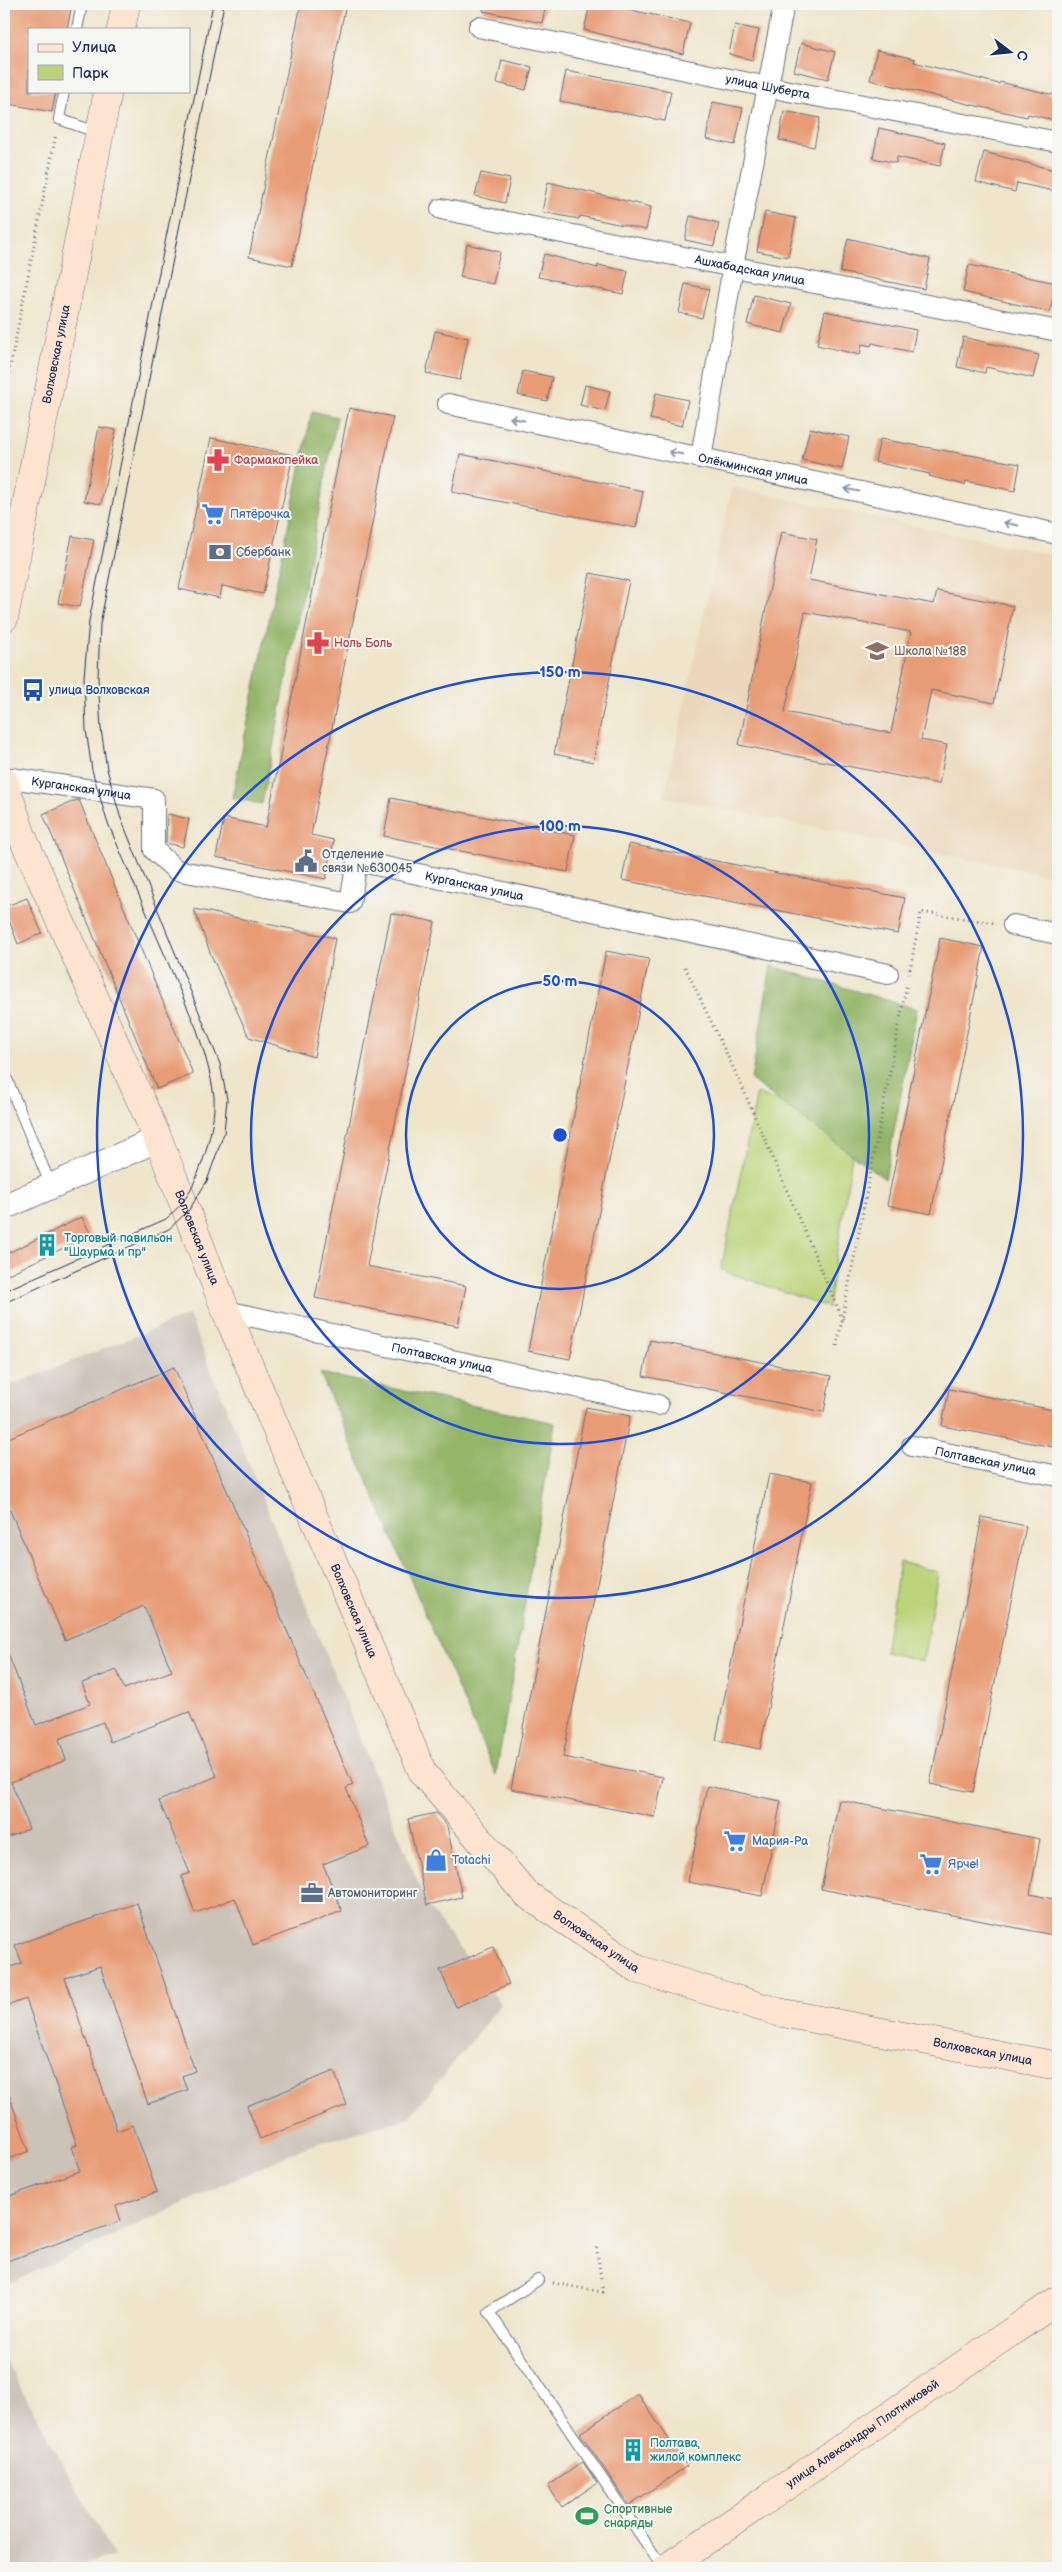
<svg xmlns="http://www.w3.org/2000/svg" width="1062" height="2572" font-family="'Balsamiq Sans',sans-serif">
	<rect width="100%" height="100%" fill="#f6f6f2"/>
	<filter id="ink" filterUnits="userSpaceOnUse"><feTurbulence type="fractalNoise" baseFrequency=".02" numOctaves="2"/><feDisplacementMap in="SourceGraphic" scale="10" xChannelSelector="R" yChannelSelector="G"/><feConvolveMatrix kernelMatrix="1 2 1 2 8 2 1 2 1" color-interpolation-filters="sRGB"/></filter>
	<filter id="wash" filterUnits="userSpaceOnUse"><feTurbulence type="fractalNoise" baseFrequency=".0096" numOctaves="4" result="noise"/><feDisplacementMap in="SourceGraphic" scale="20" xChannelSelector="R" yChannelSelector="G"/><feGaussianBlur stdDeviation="1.12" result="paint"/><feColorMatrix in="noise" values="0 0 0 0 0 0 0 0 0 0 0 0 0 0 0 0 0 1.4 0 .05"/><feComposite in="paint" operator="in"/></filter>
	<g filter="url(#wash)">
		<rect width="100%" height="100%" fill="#eee5ca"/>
		<path fill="#ecd7ba" d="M732 487 1058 556V877L664 797Z"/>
		<g fill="#cbc2b8">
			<path d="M189 1315 427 1905 501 2004 409 2118 305 2147 4 2286V1388Z"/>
			<path d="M4 2358 114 2556 63 2568H4Z"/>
		</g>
		<g fill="#bbd479" stroke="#6b826c">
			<path d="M757 1093 856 1131 828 1307 721 1270Z"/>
			<path d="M900 1562 938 1572 923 1661 885 1652Z"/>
		</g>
		<g fill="#94b669" stroke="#587264">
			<path d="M312 411 337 417 262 804 232 798Z"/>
			<path d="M771 966 917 1009 885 1179 751 1080Z"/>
			<path d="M320 1373 555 1423 496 1775Z"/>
		</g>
		<g id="blocks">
			<g fill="#e89c76" fill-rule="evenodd">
				<path d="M4 4H72L67 29H29V91H56L52 112 4 103Z"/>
				<path d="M301 4H346L292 266 249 257Z"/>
				<path d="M484 4H546L542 23 483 11Z"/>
				<path d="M590 4H604L690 23 683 54 584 30Z"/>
				<path d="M735 25 759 30 752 60 729 54Z"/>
				<path d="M801 43 835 52 828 79 794 71Z"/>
				<path d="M877 50 915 59 914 62 999 84 1000 82 1058 96V121L1028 114 1027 117 968 104 870 80Z"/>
				<path d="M502 60 532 67 526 90 497 83Z"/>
				<path d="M566 71 671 91 665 121 560 101Z"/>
				<path d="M713 102 743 108 735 145 706 139Z"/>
				<path d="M784 111 820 118 814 147 779 140Z"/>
				<path d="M879 128 945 143 940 166 897 157 896 163 873 158Z"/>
				<path d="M984 152 1058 171V192L1017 183 1015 192 976 182Z"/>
				<path d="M481 173 510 179 505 203 475 196Z"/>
				<path d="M548 182 651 207 646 230 580 216 579 219 542 212Z"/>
				<path d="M765 212 796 218 788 257 757 251Z"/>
				<path d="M690 216 719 223 714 246 685 240Z"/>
				<path d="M848 238 930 259 924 289 840 272Z"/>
				<path d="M467 244 500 252 493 284 460 277Z"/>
				<path d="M544 254 598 268V265L628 271 623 294 538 277Z"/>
				<path d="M969 265 1056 283 1050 312 963 292Z"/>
				<path d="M685 284 709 289 702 318 679 313Z"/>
				<path d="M754 295 791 304 783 333 747 324Z"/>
				<path d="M825 311 916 330 912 352 872 343 871 346 862 344 860 355 817 345Z"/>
				<path d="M435 331 468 338 460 380 426 373Z"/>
				<path d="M963 337 1039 355 1033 378 986 367 985 373 957 367Z"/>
				<path d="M523 371 552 377 547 401 518 395Z"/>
				<path d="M585 385 610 391 605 411 580 405Z"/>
				<path d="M656 393 688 400 682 426 650 419Z"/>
				<path d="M349 408 393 417 311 835 334 840 326 879 216 857 224 818 266 827Z"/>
				<path d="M99 427 116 430 101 504 84 501Z"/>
				<path d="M810 428 849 437 842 469 802 460Z"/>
				<path d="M211 438 293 455 263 594 222 586 220 598 179 589Z"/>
				<path d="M880 439 1020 464 1015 491 966 481 965 485 929 476 930 474 875 462Z"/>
				<path d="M460 454 643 491 636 528 452 492Z"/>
				<path d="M781 532 817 539 809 580 934 604 937 591 1013 606 994 703 931 690 921 740 947 745 939 784 739 745ZM805 612 911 632 891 733 785 712Z"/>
				<path d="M72 536 94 540 80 607 58 603Z"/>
				<path d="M590 573 629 581 593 762 554 754Z"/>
				<path d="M391 798 575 835 568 872 384 836Z"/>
				<path d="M77 800H79L193 1074 157 1089 43 814Z"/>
				<path d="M167 814 189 819 183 847 166 843Z"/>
				<path d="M629 844 905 898 898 934 622 880Z"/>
				<path d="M27 898 42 933 18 944 4 907Z"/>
				<path d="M194 909 335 938 314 1057 249 1037 211 955Z"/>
				<path d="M391 913 435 922 367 1266 466 1286 458 1326 315 1298Z"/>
				<path d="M940 938 984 947 931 1214 887 1205Z"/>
				<path d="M606 951 649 959 570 1359 528 1351Z"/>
				<path d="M82 1217 91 1235 4 1276V1255Z"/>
				<path d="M650 1340 831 1376 824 1412 643 1376Z"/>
				<path d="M174 1367 353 1785 346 1788 369 1846 323 1864 342 1911 253 1945 235 1898 195 1913 181 1876 190 1873 159 1801 217 1776 189 1712 110 1742 103 1722 59 1739 66 1760 11 1782 29 1829 4 1839V1644L36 1725 90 1704 82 1683 117 1670 124 1689 172 1671 144 1606 65 1640 4 1496V1440Z"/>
				<path d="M949 1389 1058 1411V1448L942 1426Z"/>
				<path d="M586 1407 630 1416 563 1757 663 1777 655 1817 511 1789Z"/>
				<path d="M769 1474 812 1482 760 1749 716 1740Z"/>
				<path d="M982 1517 1026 1526 973 1792 930 1784Z"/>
				<path d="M707 1786 781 1801 762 1896 688 1882Z"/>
				<path d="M839 1800 1040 1839 1030 1894 1058 1900V1936L821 1889Z"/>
				<path d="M436 1813 447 1826 462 1897 427 1905 408 1819Z"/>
				<path d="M137 1903 195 2071 182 2076 187 2090 148 2104 100 1966 65 1978 117 2131 133 2125 157 2192 116 2206 121 2221 4 2262V2198L80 2171 71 2147 77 2145 26 1999 4 2007V1969L22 1963 15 1945Z"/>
				<path d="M493 1947 509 1984 456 2007 440 1970Z"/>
				<path d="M334 2071 347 2105 260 2139 247 2106Z"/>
				<path d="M4 2087H6L29 2151 4 2161Z"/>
				<path d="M638 2394 687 2466 629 2505 580 2433Z"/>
				<path d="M583 2462 597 2483 562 2507 548 2486Z"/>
			</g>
		</g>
	</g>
	<g filter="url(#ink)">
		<use href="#blocks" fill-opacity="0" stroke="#656f84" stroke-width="1"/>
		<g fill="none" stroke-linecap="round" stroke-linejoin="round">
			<defs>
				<g id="service">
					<path d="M77 29 82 4"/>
					<path d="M64 91 59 119 99 133"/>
					<path d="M4 1072 51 1186"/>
					<path d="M538 2280 489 2312 663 2568"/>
				</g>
				<g id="minor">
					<path id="s1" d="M479 27 768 87 1058 142"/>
					<path id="s2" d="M441 209 1058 331"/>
					<path id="s3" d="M448 404 1058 534"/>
					<path d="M701 458 733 266 784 4"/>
					<path id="s4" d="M4 777 154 799V850L176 870 350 903 357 861 888 974"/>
					<path d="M1013 925 1058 934"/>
					<path id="s5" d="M226 1311 658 1405"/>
					<path id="s6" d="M912 1446 1058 1476"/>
				</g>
				<path id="tertiary" d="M4 1207 158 1139"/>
				<g id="secondary">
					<path d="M121 29 126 4"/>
					<path id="s7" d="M4 618 108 91"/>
					<path id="s8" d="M4 781 22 836 158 1139 226 1311 423 1773 526 1894 637 1969 778 2012 1058 2066"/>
					<path id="s9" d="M666 2568 1058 2300"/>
				</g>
			</defs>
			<use href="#service" stroke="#656f84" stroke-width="12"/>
			<use href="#minor" stroke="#656f84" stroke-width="22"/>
			<use href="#tertiary" stroke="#656f84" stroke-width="27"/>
			<use href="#secondary" stroke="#656f84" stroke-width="29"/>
			<g stroke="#656f84" stroke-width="3" stroke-dasharray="1 4" stroke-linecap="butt">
				<path d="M4 398 56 134"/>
				<path d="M685 967 739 1080 843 1320"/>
				<path d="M909 974 921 912 995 923"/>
				<path d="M837 1346 907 983"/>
				<path d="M553 2283 603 2292 596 2244"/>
			</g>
			<use href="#service" stroke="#fff" stroke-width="10"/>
			<use href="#minor" stroke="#fff" stroke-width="20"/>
			<use href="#tertiary" stroke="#fff" stroke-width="25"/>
			<use href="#secondary" stroke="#fde4d1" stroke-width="28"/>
			<g stroke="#1b2f5e" stroke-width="1">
				<path d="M4 1291 166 1219C171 1214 177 1209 182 1203 200 1180 216 1126 214 1097 211 1073 204 1052 197 1030L107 821 92 770 86 730 84 677 89 621 213 4"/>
				<path d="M4 1303 169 1229 189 1210 207 1181 224 1133 227 1099 220 1064 120 816 107 769 101 729 98 678 100 624 224 4"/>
			</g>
		</g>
		<defs><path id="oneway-shaft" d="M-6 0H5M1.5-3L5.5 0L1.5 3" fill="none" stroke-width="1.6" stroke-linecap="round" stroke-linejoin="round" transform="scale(1.25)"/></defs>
		<g stroke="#8d97ae">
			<use href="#oneway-shaft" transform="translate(517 419) rotate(-168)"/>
			<use href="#oneway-shaft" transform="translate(676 453) rotate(-168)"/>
			<use href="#oneway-shaft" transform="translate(852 490) rotate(-168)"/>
			<use href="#oneway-shaft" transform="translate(1011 524) rotate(-168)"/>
		</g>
	</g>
	<g fill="none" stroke="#1d4ed8" stroke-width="2.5">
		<circle cx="560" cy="1135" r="154"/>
		<circle cx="560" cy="1135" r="309"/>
		<circle cx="560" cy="1135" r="463"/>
	</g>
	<defs>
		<symbol id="pharmacy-bare" viewBox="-9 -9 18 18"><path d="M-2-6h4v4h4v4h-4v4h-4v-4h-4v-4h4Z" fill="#e0444e" stroke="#f6f6f2" stroke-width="2.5" paint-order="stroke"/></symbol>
		<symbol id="supermarket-bare" viewBox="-9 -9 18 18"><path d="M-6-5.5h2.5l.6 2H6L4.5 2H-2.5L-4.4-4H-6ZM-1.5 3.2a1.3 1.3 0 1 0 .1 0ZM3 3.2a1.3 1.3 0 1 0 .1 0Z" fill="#3f7fe0" stroke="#f6f6f2" stroke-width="2.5" paint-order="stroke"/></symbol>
		<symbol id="bank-bare" viewBox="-9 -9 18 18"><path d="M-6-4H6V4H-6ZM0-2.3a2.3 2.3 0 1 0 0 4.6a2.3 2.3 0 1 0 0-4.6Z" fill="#5c6f8a" stroke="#f6f6f2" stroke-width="2.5" paint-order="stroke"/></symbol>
		<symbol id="school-bare" viewBox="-9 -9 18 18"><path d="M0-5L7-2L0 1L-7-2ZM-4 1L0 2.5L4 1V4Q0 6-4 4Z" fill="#8d6e63" stroke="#f6f6f2" stroke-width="2.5" paint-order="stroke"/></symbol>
		<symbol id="bus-bare" viewBox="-9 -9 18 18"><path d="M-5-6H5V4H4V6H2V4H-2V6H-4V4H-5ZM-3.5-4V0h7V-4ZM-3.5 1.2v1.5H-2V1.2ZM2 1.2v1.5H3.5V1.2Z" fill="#1a4fb4" stroke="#f6f6f2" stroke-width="2.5" paint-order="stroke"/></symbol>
		<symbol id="civic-bare" viewBox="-9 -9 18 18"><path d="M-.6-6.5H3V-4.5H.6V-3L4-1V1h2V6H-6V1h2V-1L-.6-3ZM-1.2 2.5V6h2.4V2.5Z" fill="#5c6f8a" stroke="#f6f6f2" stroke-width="2.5" paint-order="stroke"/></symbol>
		<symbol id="building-bare" viewBox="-9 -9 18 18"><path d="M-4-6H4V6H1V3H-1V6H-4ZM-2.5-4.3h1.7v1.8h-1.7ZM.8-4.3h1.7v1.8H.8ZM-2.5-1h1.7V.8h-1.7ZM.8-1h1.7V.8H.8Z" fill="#0f9aa8" stroke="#f6f6f2" stroke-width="2.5" paint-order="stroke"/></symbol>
		<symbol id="shop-bare" viewBox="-9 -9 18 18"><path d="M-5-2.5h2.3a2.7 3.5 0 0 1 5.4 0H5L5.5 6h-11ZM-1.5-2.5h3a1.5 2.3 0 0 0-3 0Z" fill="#3f7fe0" stroke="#f6f6f2" stroke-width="2.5" paint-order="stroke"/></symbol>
		<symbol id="office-bare" viewBox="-9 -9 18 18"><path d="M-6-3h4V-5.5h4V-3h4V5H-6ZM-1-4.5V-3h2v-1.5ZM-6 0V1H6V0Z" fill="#5c6f8a" stroke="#f6f6f2" stroke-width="2.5" paint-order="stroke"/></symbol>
		<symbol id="stadium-bare" viewBox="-9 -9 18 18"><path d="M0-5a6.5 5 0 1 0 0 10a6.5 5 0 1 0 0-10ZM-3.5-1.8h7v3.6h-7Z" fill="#2e9e5b" stroke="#f6f6f2" stroke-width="2.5" paint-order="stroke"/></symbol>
	</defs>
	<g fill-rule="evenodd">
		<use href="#pharmacy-bare" x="202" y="444" width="32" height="32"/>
		<use href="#supermarket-bare" x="197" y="498" width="32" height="32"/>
		<use href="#bank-bare" x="204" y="536" width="32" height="32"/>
		<use href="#pharmacy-bare" x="302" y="627" width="32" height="32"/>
		<use href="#school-bare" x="861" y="635" width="32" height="32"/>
		<use href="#bus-bare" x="17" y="674" width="32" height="32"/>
		<use href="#civic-bare" x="290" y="845" width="32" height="32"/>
		<use href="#building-bare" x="31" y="1229" width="32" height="32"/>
		<use href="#supermarket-bare" x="719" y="1825" width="32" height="32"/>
		<use href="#shop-bare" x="420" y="1844" width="32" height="32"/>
		<use href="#supermarket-bare" x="915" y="1848" width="32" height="32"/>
		<use href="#office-bare" x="296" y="1877" width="32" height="32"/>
		<use href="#building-bare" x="617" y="2434" width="32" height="32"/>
		<use href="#stadium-bare" x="571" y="2500" width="32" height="32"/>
	</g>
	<g text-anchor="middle" stroke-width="4" stroke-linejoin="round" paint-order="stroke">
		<g font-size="12" fill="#1b2f5e" stroke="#f6f6f2">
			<text dy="4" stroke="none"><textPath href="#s1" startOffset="295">улица Шуберта</textPath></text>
			<text dy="4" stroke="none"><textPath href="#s2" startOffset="315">Ашхабадская улица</textPath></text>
			<text dy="4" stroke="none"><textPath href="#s7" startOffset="269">Волховская улица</textPath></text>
			<text dy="4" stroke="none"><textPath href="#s3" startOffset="312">Олёкминская улица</textPath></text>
			<text dy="4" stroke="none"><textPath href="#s4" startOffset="78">Курганская улица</textPath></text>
			<text dy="4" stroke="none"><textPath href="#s4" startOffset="572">Курганская улица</textPath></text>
			<text dy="4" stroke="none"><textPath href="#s8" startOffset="496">Волховская улица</textPath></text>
			<text dy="4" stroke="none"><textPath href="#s5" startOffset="221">Полтавская улица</textPath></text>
			<text dy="4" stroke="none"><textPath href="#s6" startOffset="75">Полтавская улица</textPath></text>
			<text dy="4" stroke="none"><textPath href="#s8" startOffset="901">Волховская улица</textPath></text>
			<text dy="4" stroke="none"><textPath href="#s8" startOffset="1321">Волховская улица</textPath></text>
			<text dy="4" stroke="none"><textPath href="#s8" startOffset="1726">Волховская улица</textPath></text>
			<text dy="4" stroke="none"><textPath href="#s9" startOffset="238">улица Александры Плотниковой</textPath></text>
		</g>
		<g font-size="12" fill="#be3a42" stroke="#f6f6f2" text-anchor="start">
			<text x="234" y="464">Фармакопейка</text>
			<text x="334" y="647">Ноль Боль</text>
		</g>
		<g font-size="12" fill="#366cbe" stroke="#f6f6f2" text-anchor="start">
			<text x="230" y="518">Пятёрочка</text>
			<text x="752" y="1845">Мария-Ра</text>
			<text x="452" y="1864">Totachi</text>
			<text x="948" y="1868">Ярче!</text>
		</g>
		<g font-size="12" fill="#4e5e75" stroke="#f6f6f2" text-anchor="start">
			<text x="236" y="556">Сбербанк</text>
			<text x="322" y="858">Отделение<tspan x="322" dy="14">связи №630045</tspan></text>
			<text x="328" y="1897">Автомониторинг</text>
		</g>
		<g font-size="12" fill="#785e54" stroke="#f6f6f2" text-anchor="start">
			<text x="894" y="655">Школа №188</text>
		</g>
		<g font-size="12" fill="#164399" stroke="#f6f6f2" text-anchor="start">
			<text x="49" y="694">улица Волховская</text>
		</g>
		<g font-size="12" fill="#0d838f" stroke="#f6f6f2" text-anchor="start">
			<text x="64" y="1242">Торговый павильон<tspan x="64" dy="14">"Шаурма и пр"</tspan></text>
			<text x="650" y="2447">Полтава,<tspan x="650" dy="14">жилой комплекс</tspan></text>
		</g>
		<g font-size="12" fill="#27864d" stroke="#f6f6f2" text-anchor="start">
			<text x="604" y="2513">Спортивные<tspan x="604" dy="14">снаряды</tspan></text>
		</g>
	</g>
	<circle cx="560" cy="1135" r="8" fill="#1d4ed8" stroke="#f6f6f2" stroke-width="2.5"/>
	<g font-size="15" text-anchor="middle" font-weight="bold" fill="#1d4ed8" stroke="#f6f6f2" stroke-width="4" stroke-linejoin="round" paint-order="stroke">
		<text x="560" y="677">150 m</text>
		<text x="560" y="831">100 m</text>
		<text x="560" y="986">50 m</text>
	</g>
	<rect width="1062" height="2572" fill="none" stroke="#f6f6f2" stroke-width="20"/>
	<rect x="28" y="28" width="162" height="65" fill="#f6f6f2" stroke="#9ea6b7"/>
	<rect x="38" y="44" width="25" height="8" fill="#fde4d1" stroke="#9ea6b7"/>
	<text x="72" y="52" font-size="15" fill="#1b2f5e">Улица</text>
	<rect x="38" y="65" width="25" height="15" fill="#bbd479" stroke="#9ea6b7"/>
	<text x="72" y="78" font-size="15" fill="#1b2f5e">Парк</text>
	<g transform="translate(1010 52) rotate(106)" stroke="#f6f6f2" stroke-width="4" paint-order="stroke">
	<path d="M0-4L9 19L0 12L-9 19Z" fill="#1b2f5e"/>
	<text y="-8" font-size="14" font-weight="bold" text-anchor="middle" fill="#1b2f5e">С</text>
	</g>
</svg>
